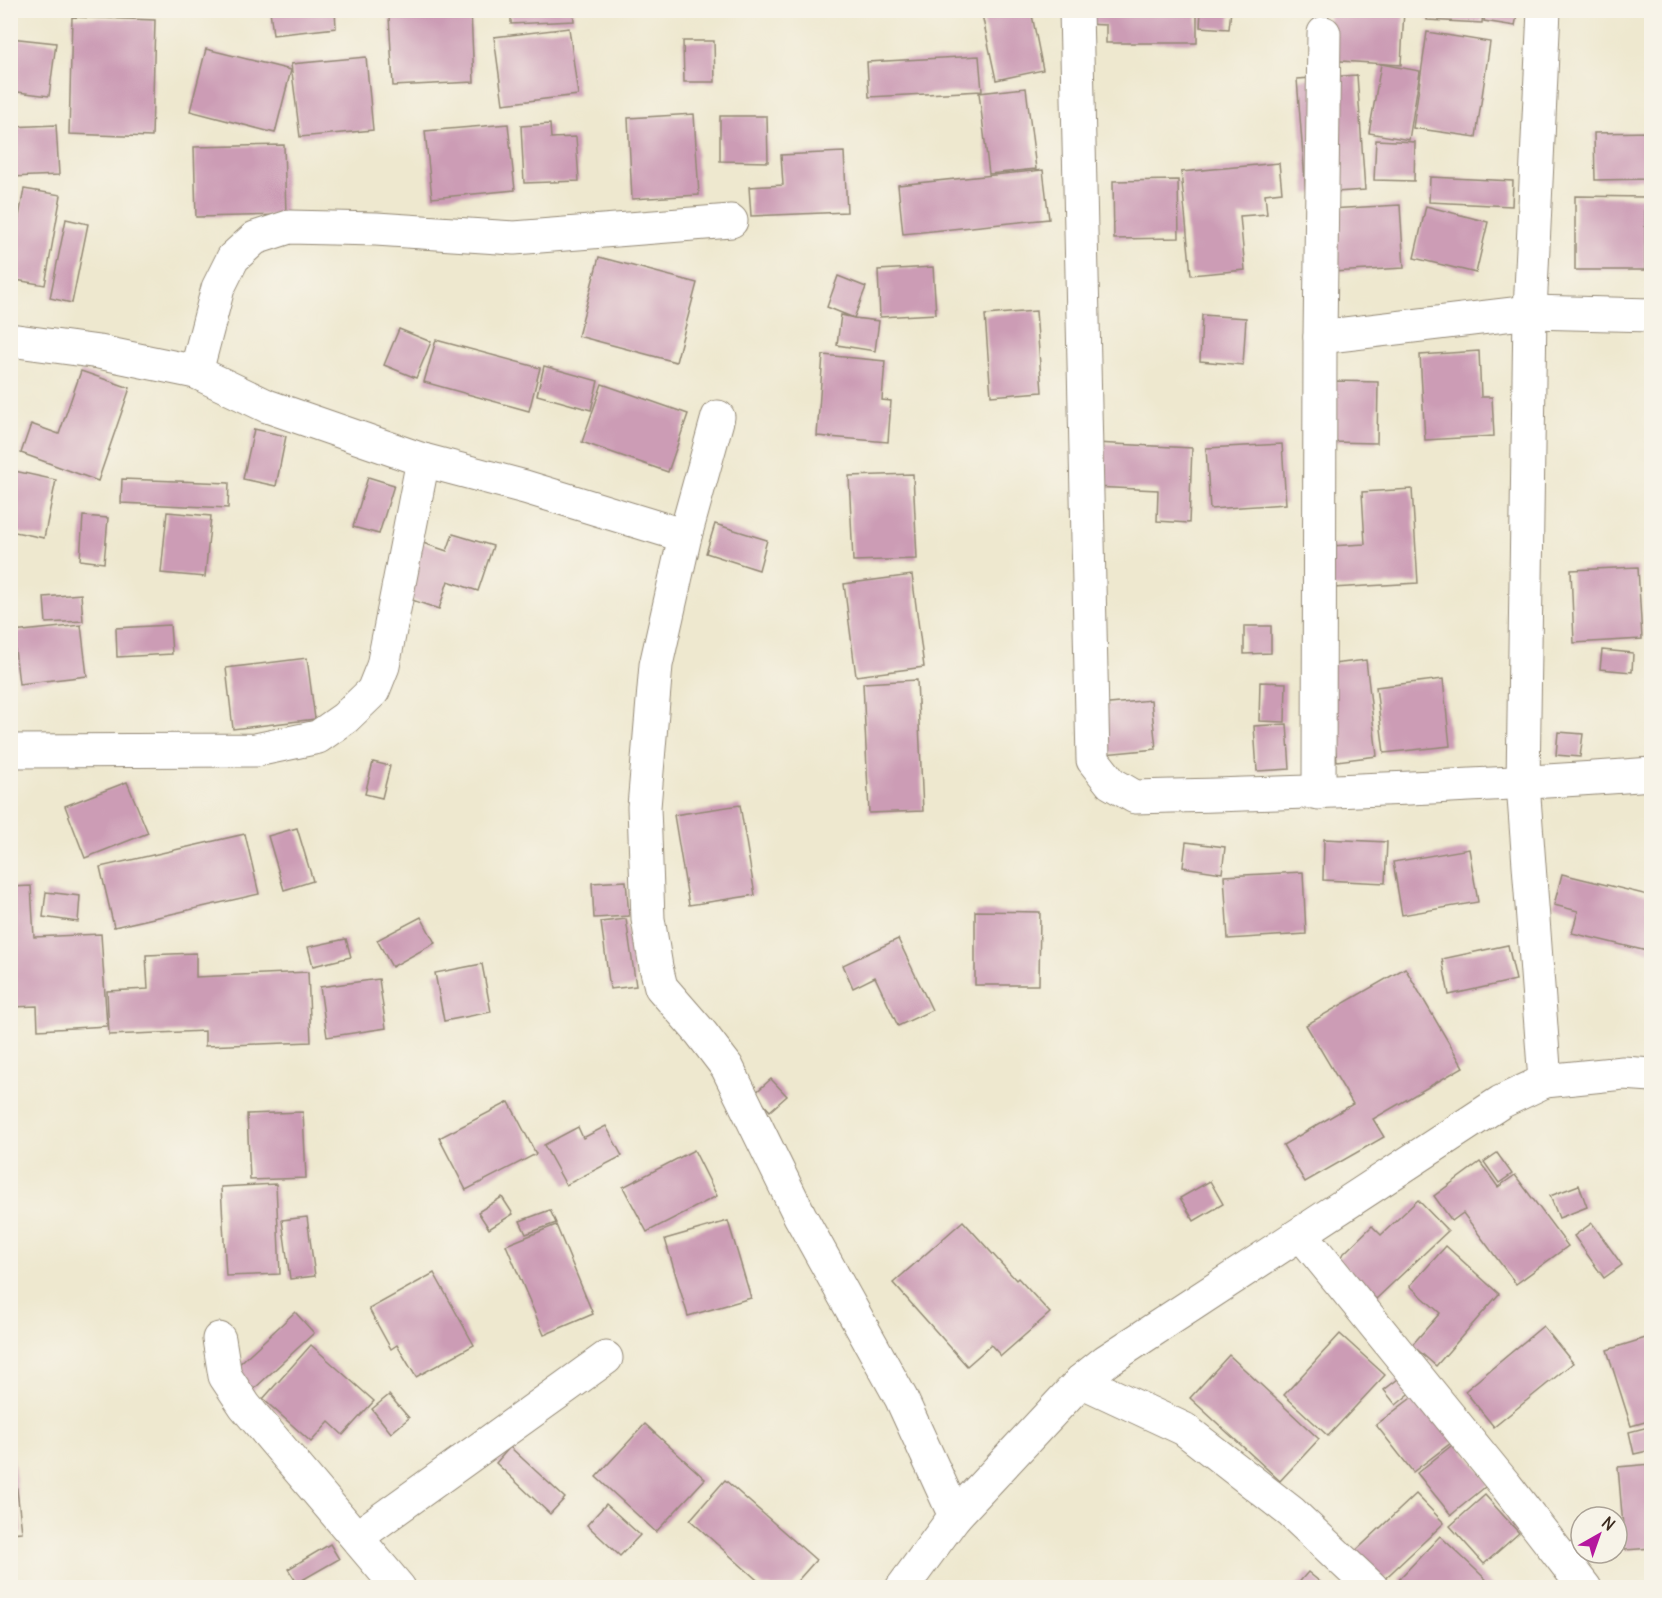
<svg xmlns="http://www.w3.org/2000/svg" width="1662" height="1598" font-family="Delius,sans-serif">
	<rect width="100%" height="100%" fill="#f7f3e8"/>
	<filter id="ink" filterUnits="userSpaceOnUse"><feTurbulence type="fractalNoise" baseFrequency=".0167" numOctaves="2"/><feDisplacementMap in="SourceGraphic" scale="12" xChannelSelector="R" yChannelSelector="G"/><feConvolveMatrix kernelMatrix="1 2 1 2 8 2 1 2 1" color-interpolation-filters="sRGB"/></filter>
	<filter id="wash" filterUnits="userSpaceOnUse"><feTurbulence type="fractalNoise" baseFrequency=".008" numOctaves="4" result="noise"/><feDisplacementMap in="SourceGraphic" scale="24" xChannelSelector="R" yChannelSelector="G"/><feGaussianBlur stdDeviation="1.35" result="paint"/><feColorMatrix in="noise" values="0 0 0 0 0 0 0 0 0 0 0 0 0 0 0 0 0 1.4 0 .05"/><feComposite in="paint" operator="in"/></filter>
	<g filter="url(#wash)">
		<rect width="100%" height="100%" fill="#eee8cf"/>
		<g id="blocks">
			<g fill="#cc9cb5">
				<path d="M270 10H335L336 28 273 35Z"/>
				<path d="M511 10H573L574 21 511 24Z"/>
				<path d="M981 10H1031L1043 70 996 80Z"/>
				<path d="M1085 10H1197V43H1106V25L1085 24Z"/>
				<path d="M1201 10H1231L1229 29 1200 27Z"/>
				<path d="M1329 10H1404L1401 65 1326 60Z"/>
				<path d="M1427 10H1483L1482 23 1427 20Z"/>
				<path d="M1485 10H1518L1515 26 1484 21Z"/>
				<path d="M471 12 474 82 393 86 389 16Z"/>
				<path d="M72 17 155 20 152 137 69 134Z"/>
				<path d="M569 28 578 95 503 104 494 37Z"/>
				<path d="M1427 32 1490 42 1476 137 1413 128Z"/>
				<path d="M10 38 56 43 49 96 10 91Z"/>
				<path d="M683 41H714L715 82H684Z"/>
				<path d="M206 49 291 70 275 133 190 111Z"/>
				<path d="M979 56 982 91 869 97 867 62Z"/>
				<path d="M366 57 373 130 300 137 291 64Z"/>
				<path d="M1381 64 1420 71 1409 140 1369 133Z"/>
				<path d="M1357 75 1365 190 1306 194 1297 79Z"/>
				<path d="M1026 88 1036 169 989 174 979 93Z"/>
				<path d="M694 114 699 195 632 199 628 118Z"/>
				<path d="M720 116H767L768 162 720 161Z"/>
				<path d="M508 124 515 190 432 198 425 131Z"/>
				<path d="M550 124 551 138 576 137 579 181 524 183 521 126Z"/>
				<path d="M56 125 59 175 10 177V127Z"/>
				<path d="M1652 132V179L1595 180 1594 133Z"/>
				<path d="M1376 140 1415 142 1414 181 1374 180Z"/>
				<path d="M284 145 286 215 196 217 194 147Z"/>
				<path d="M844 152 847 212 751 216 749 187 783 185 781 155Z"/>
				<path d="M1279 163 1282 192 1265 194 1267 214 1240 216 1245 270 1191 275 1181 172Z"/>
				<path d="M1043 170 1049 219 903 234 898 185Z"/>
				<path d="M1430 177 1513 181 1512 206 1429 202Z"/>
				<path d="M1178 180 1179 238 1114 239 1113 181Z"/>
				<path d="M24 189 61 195 45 285 10 279V266Z"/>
				<path d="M1575 196 1645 197V270H1575Z"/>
				<path d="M1400 205 1404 268 1332 272 1329 209Z"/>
				<path d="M1426 206 1488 222 1476 273 1414 258Z"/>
				<path d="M66 219 88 224 72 303 50 298Z"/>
				<path d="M599 257 697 283 676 362 578 336Z"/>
				<path d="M933 267 936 314 880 317 878 270Z"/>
				<path d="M838 276 866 287 854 318 879 321 875 351 837 345 841 315 854 318 827 307Z"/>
				<path d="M1036 311 1042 392 991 396 985 315Z"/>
				<path d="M1202 315 1246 318 1243 365 1200 361Z"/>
				<path d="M399 329 431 342 416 378 384 365Z"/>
				<path d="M436 340 540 368 529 411 424 382Z"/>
				<path d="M1479 351 1481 397H1492L1494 436 1425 440 1420 355Z"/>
				<path d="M823 355 885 361 882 400 891 401 888 442 817 436Z"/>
				<path d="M544 366 598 381 591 410 537 395Z"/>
				<path d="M81 371 130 388 98 481 21 453 31 424 59 434Z"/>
				<path d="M1333 381 1378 382 1377 443 1331 442Z"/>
				<path d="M602 384 688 414 668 472 582 442Z"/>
				<path d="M254 429 286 436 276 486 243 479Z"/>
				<path d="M1095 443 1192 448 1189 523 1157 521 1158 490 1093 487Z"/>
				<path d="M1282 444 1286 504 1210 509 1206 448Z"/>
				<path d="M10 470 56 480 44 538 10 531Z"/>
				<path d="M913 474 917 559 853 561 849 476Z"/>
				<path d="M368 477 394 485 379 534 353 527Z"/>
				<path d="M122 479 229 483 228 508 121 503Z"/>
				<path d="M1412 489 1418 583 1315 589 1312 547 1365 544 1362 492Z"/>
				<path d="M167 512 211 516 205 577 161 573Z"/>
				<path d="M83 516 108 518 104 563 80 560Z"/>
				<path d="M715 524 767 540 759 570 706 553Z"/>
				<path d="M453 534 493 546 478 591 448 581 439 609 397 595 414 540 447 551Z"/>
				<path d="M1638 567 1642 639 1574 643 1571 570Z"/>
				<path d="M912 575 924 667 856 676 844 584Z"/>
				<path d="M81 594 83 621 46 623 44 597Z"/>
				<path d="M81 625 87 676 19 684 13 632Z"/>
				<path d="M170 625 172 654 117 657 116 628Z"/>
				<path d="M1244 626H1271V653L1244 654Z"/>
				<path d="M1602 650 1633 653 1632 672 1600 669Z"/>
				<path d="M307 658 315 719 233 729 226 668Z"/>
				<path d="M1366 660 1377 756 1337 761 1325 665Z"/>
				<path d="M1443 679 1450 746 1384 753 1376 687Z"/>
				<path d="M917 680 923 811 869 813 863 683Z"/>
				<path d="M1260 682 1286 683 1285 722 1259 721Z"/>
				<path d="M1151 700 1156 749 1094 755 1089 706Z"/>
				<path d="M1287 724 1290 769 1257 771 1254 726Z"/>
				<path d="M1558 732 1583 734 1580 757 1556 755Z"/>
				<path d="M373 762 390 766 382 798 365 794Z"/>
				<path d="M127 782 148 833 85 858 65 806Z"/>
				<path d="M740 805 755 895 689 905 674 815Z"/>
				<path d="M297 828 313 881 284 890 268 836Z"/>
				<path d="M245 834 259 894 114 927 100 867Z"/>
				<path d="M1324 839 1387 842 1385 883 1323 880Z"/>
				<path d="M1186 842 1225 847 1222 873 1183 867Z"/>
				<path d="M1469 849 1478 902 1402 915 1393 862Z"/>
				<path d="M1303 872 1306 934 1228 939 1224 876Z"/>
				<path d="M1562 874 1652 896 1651 952 1572 933 1578 911 1554 905Z"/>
				<path d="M626 881 629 916 594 918 592 883Z"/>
				<path d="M31 886 34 937 101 934 107 1026 38 1030 37 1006 12 1007 10 887Z"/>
				<path d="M46 892 80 896 78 922 43 917Z"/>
				<path d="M975 911 1040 912 1039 985H975Z"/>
				<path d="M421 917 435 943 392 967 377 940Z"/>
				<path d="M626 919 636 986 610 989 601 922Z"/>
				<path d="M346 939 351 957 313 966 308 947Z"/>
				<path d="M898 939 932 1010 898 1026 875 977 853 988 843 965Z"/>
				<path d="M1508 945 1516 980 1449 995 1442 959Z"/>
				<path d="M196 953V977L308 972 311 1042 205 1046V1031L109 1035 107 991 148 989 146 955Z"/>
				<path d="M482 964 491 1012 444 1021 435 973Z"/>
				<path d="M1405 968 1463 1067 1373 1119 1384 1137 1305 1182 1283 1145 1353 1104 1306 1025Z"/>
				<path d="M379 979 386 1028 327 1037 320 987Z"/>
				<path d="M771 1079 787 1096 770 1111 754 1094Z"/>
				<path d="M509 1102 536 1154 466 1190 439 1138Z"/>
				<path d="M303 1112 306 1178 250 1180 247 1114Z"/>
				<path d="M606 1126 622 1156 566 1185 544 1145 578 1127 583 1138Z"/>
				<path d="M694 1150 717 1196 647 1232 623 1187Z"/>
				<path d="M1497 1153 1512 1174 1499 1183 1484 1162Z"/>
				<path d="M1480 1162 1498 1187 1515 1175 1568 1246 1516 1284 1463 1213 1452 1221 1434 1196Z"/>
				<path d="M1210 1181 1223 1204 1194 1221 1180 1198Z"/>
				<path d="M276 1184 280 1274 226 1276 221 1187Z"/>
				<path d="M1579 1185 1587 1207 1559 1218 1550 1196Z"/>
				<path d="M502 1197 513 1214 489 1229 478 1212Z"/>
				<path d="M1418 1200 1448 1231 1376 1299 1338 1259 1372 1226 1381 1235Z"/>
				<path d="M550 1210 556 1223 526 1234 520 1221Z"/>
				<path d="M307 1217 315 1276 290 1279 282 1220Z"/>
				<path d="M728 1221 751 1298 688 1316 665 1239Z"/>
				<path d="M963 1221 1016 1280 1018 1278 1050 1313 1001 1356 991 1345 967 1366 893 1283Z"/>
				<path d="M1592 1223 1622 1265 1604 1278 1574 1236Z"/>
				<path d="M556 1225 593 1314 544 1335 506 1245Z"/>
				<path d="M1446 1246 1499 1294 1436 1366 1412 1345 1440 1313 1410 1286Z"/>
				<path d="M434 1273 474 1345 416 1377 397 1345 391 1349 369 1309Z"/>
				<path d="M295 1312 314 1333 240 1402 221 1381Z"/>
				<path d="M1543 1326 1573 1363 1494 1427 1465 1391Z"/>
				<path d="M1340 1334 1385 1375 1328 1436 1284 1395Z"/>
				<path d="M1652 1336V1420L1631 1426 1607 1350Z"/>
				<path d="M311 1345 374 1401 343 1435 329 1422 311 1442 263 1399Z"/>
				<path d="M1229 1355 1319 1439 1280 1481 1190 1398Z"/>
				<path d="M1402 1376 1414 1390 1396 1405 1384 1390Z"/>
				<path d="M1419 1392 1456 1439 1413 1472 1376 1425Z"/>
				<path d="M389 1395 409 1418 391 1433 372 1409Z"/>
				<path d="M645 1424 705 1479 656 1532 596 1477Z"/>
				<path d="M1652 1426V1450L1634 1454 1629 1432Z"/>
				<path d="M1456 1442 1490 1483 1451 1515 1417 1473Z"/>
				<path d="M510 1447 565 1498 550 1514 496 1463Z"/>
				<path d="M13 1456 22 1532 10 1533V1457Z"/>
				<path d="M1652 1464V1548L1625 1550 1618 1467Z"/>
				<path d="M725 1480 816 1560 792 1587H765L690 1520Z"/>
				<path d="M1416 1494 1444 1523 1376 1587 1344 1562Z"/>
				<path d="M1485 1495 1519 1533 1484 1564 1450 1526Z"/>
				<path d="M606 1504 640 1535 620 1556 587 1525Z"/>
				<path d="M1440 1536 1494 1587H1408L1399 1579Z"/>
				<path d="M330 1544 339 1559 297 1583 288 1569Z"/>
				<path d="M1308 1572 1326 1587H1295Z"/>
			</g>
		</g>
	</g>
	<g filter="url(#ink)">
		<use href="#blocks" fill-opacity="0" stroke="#948976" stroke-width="1.5"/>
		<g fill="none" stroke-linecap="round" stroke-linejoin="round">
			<defs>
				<g id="minor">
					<path d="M1076 10 1093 760 1111 783 1135 797C1307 793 1479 787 1652 774"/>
					<path d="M1544 10 1530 312 1523 784 1545 1081"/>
					<path d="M1320 337 1530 312 1652 315"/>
					<path d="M10 340 99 352 196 372 267 406 423 460 525 487 685 536"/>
					<path d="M196 372 218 288 233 258 255 238 289 227 376 229 514 238 731 221"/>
					<path d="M718 417 685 536 656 665 644 807 648 919 656 967 661 987 701 1033 727 1067 800 1216 901 1398 955 1516"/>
					<path d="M10 751 256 750 318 737 345 718 373 691 383 666 423 460"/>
					<path d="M1319 793 1320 337 1324 33"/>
					<path d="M1301 1234 1507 1487 1585 1588"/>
					<path d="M219 1339 225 1376 245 1406 399 1588"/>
					<path d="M1081 1381 1184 1429 1291 1512 1372 1588"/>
					<path d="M357 1537 606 1358"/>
					<path d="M902 1588 955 1516 1081 1381 1106 1361 1501 1102 1545 1081 1623 1073 1652 1075"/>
				</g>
			</defs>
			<use href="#minor" stroke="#948976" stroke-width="35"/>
			<use href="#minor" stroke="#fff" stroke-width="33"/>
		</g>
	</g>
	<rect width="1662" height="1598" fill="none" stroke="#f7f3e8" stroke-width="36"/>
	<g transform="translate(1599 1535) rotate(40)"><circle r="28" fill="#f7f3e8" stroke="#aca397" stroke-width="1.5"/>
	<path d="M0-4.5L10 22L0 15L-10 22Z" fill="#b5179e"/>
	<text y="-9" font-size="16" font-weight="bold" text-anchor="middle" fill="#3b2a1e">N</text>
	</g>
</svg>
